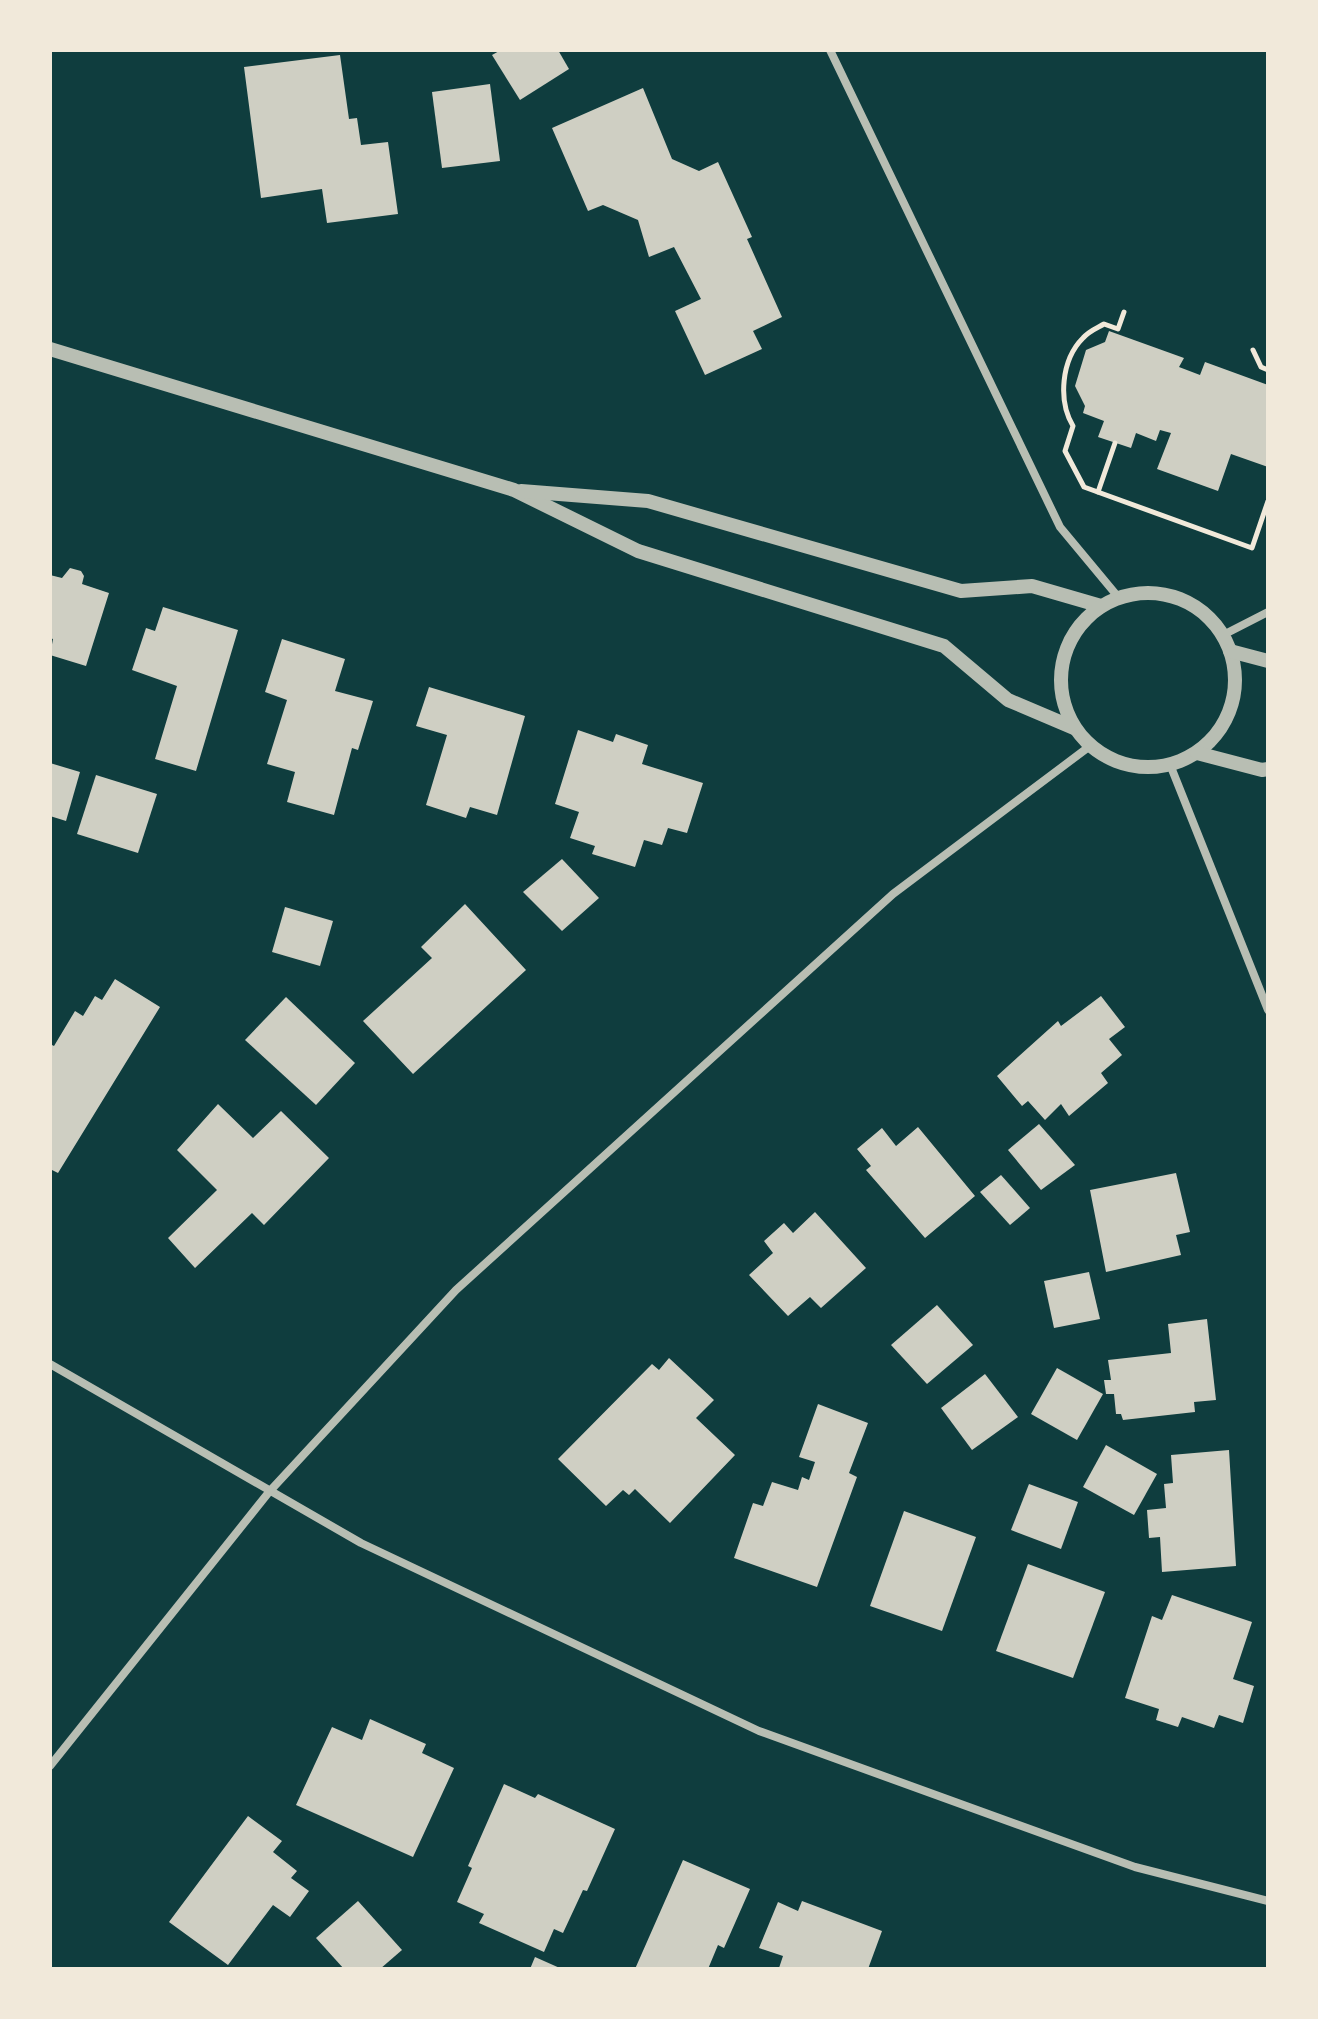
<svg xmlns="http://www.w3.org/2000/svg" width="1318" height="2019" font-family="Manrope,sans-serif">
	<rect width="100%" height="100%" fill="#0f3d3e"/>
	<g fill="#cfcfc3">
		<path d="M501 50H558L569 69 520 100 492 55Z"/>
		<path d="M340 55 349 119 357 118 361 145 388 142 398 214 327 223 322 189 261 198 244 67Z"/>
		<path d="M490 84 500 161 442 168 432 92Z"/>
		<path d="M643 88 672 159 699 171 718 162 752 237 747 239 782 317 753 331 762 349 705 375 675 311 701 299 674 247 649 257 638 220 603 205 588 211 552 128Z"/>
		<path d="M1109 331 1184 358 1179 367 1200 375 1205 362 1268 385V467L1231 454 1218 491 1157 469 1171 433 1160 430 1156 441 1136 433 1131 448 1098 437 1104 421 1083 413 1085 406 1075 386 1086 350 1105 342Z"/>
		<path d="M70 568 81 571 84 576 82 584 109 593 86 666 50 655 53 639 50 638V575L62 578Z"/>
		<path d="M163 607 238 630 196 771 155 759 177 686 132 670 146 628 155 631Z"/>
		<path d="M282 639 345 659 335 691 373 701 358 750 352 748 334 815 287 802 295 772 267 764 287 700 265 692Z"/>
		<path d="M429 687 525 716 497 815 470 807 466 818 426 805 447 735 416 726Z"/>
		<path d="M578 730 613 742 616 734 648 745 642 764 703 783 687 833 668 828 662 845 644 840 635 867 592 854 595 846 570 838 579 812 555 804Z"/>
		<path d="M50 763 80 772 66 821 50 816Z"/>
		<path d="M96 775 157 794 138 853 77 834Z"/>
		<path d="M562 859 599 898 562 931 523 892Z"/>
		<path d="M465 904 526 970 413 1074 363 1021 432 958 421 947Z"/>
		<path d="M285 907 333 921 320 966 272 952Z"/>
		<path d="M115 979 160 1007 58 1173 50 1169V1044L54 1046 75 1011 83 1016 95 996 102 1000Z"/>
		<path d="M1101 996 1125 1027 1109 1039 1122 1055 1101 1073 1108 1083 1069 1116 1061 1104 1045 1120 1028 1101 1022 1106 997 1076 1058 1021 1061 1026Z"/>
		<path d="M286 997 355 1063 316 1105 245 1040Z"/>
		<path d="M218 1104 253 1138 281 1111 329 1158 264 1225 252 1213 195 1268 168 1238 217 1190 177 1150Z"/>
		<path d="M1039 1124 1075 1165 1041 1190 1008 1150Z"/>
		<path d="M918 1127 975 1196 925 1238 866 1170 871 1166 857 1149 882 1128 896 1146Z"/>
		<path d="M1176 1173 1190 1232 1176 1235 1181 1255 1106 1272 1090 1190Z"/>
		<path d="M1001 1175 1030 1208 1010 1225 980 1192Z"/>
		<path d="M815 1212 866 1268 821 1308 810 1297 788 1316 749 1275 773 1253 764 1241 784 1223 793 1233Z"/>
		<path d="M1089 1272 1100 1319 1054 1328 1044 1281Z"/>
		<path d="M937 1305 973 1345 927 1384 891 1345Z"/>
		<path d="M1207 1319 1216 1400 1194 1402 1195 1412 1123 1420 1121 1414H1116L1114 1394H1106L1104 1380H1111L1108 1360 1171 1353 1168 1324Z"/>
		<path d="M669 1358 714 1400 696 1418 735 1455 670 1523 635 1489 629 1495 623 1490 606 1506 558 1459 652 1364 659 1370Z"/>
		<path d="M1057 1368 1103 1394 1077 1440 1031 1414Z"/>
		<path d="M985 1374 1018 1417 972 1450 941 1408Z"/>
		<path d="M818 1404 868 1423 849 1473 857 1477 817 1587 734 1558 753 1503 763 1506 772 1482 798 1490 802 1477 809 1480 815 1462 799 1457Z"/>
		<path d="M1106 1445 1157 1474 1134 1515 1083 1487Z"/>
		<path d="M1229 1450 1236 1566 1162 1572 1160 1537 1149 1538 1147 1510 1166 1508 1164 1484 1173 1483 1171 1455Z"/>
		<path d="M1029 1484 1078 1502 1061 1549 1011 1530Z"/>
		<path d="M904 1511 976 1537 942 1631 870 1606Z"/>
		<path d="M1028 1564 1105 1592 1073 1678 996 1651Z"/>
		<path d="M1172 1595 1252 1622 1233 1679 1254 1686 1243 1723 1219 1715 1214 1728 1182 1717 1178 1727 1156 1720 1159 1709 1125 1698 1152 1616 1162 1620Z"/>
		<path d="M370 1719 426 1744 422 1753 454 1768 413 1857 296 1805 332 1727 362 1740Z"/>
		<path d="M504 1784 535 1798 538 1794 615 1829 587 1891 583 1890 563 1933 554 1929 544 1952 479 1923 484 1914 457 1902 472 1868 468 1866Z"/>
		<path d="M248 1816 282 1841 273 1852 297 1871 291 1878 309 1891 290 1917 273 1905 228 1965 169 1922Z"/>
		<path d="M683 1860 750 1889 724 1948 718 1945 708 1969H635Z"/>
		<path d="M358 1901 402 1950 380 1969H344L316 1938Z"/>
		<path d="M802 1901 882 1931 868 1969H781L779 1968 783 1956 759 1948 778 1902 798 1911Z"/>
		<path d="M535 1957 562 1969H530Z"/>
	</g>
	<g fill="none" stroke-linecap="round" stroke-linejoin="round">
		<g stroke="#f1e9da" stroke-width="5">
			<path d="M1124 312 1118 329 1104 324C1097 328 1089 331 1083 338 1061 360 1058 401 1073 426L1065 451 1084 487 1252 548 1268 501"/>
			<path d="M1253 350 1261 367 1268 370"/>
			<path d="M1098 492 1115 443"/>
		</g>
		<g stroke="#b8beb3" stroke-width="8">
			<path d="M830 50 1060 527 1119 598"/>
			<path d="M1225 634 1268 612"/>
			<path d="M1171 767 1268 1010"/>
			<path d="M50 1364 361 1543 759 1731 1135 1867 1268 1901"/>
			<path d="M50 1766 269 1492 456 1290 893 894 1090 746"/>
		</g>
		<g stroke="#b8beb3" stroke-width="14">
			<path d="M50 349 514 490 638 551 944 646 1008 700 1074 728"/>
			<path d="M521 491 648 501 961 591 1032 586 1101 606"/>
			<circle cx="1148" cy="680" r="87"/>
			<path d="M1230 651 1268 661"/>
			<path d="M1197 753 1262 770 1268 769"/>
		</g>
	</g>
	<rect width="1318" height="2019" fill="none" stroke="#f1e9da" stroke-width="104"/>
</svg>
